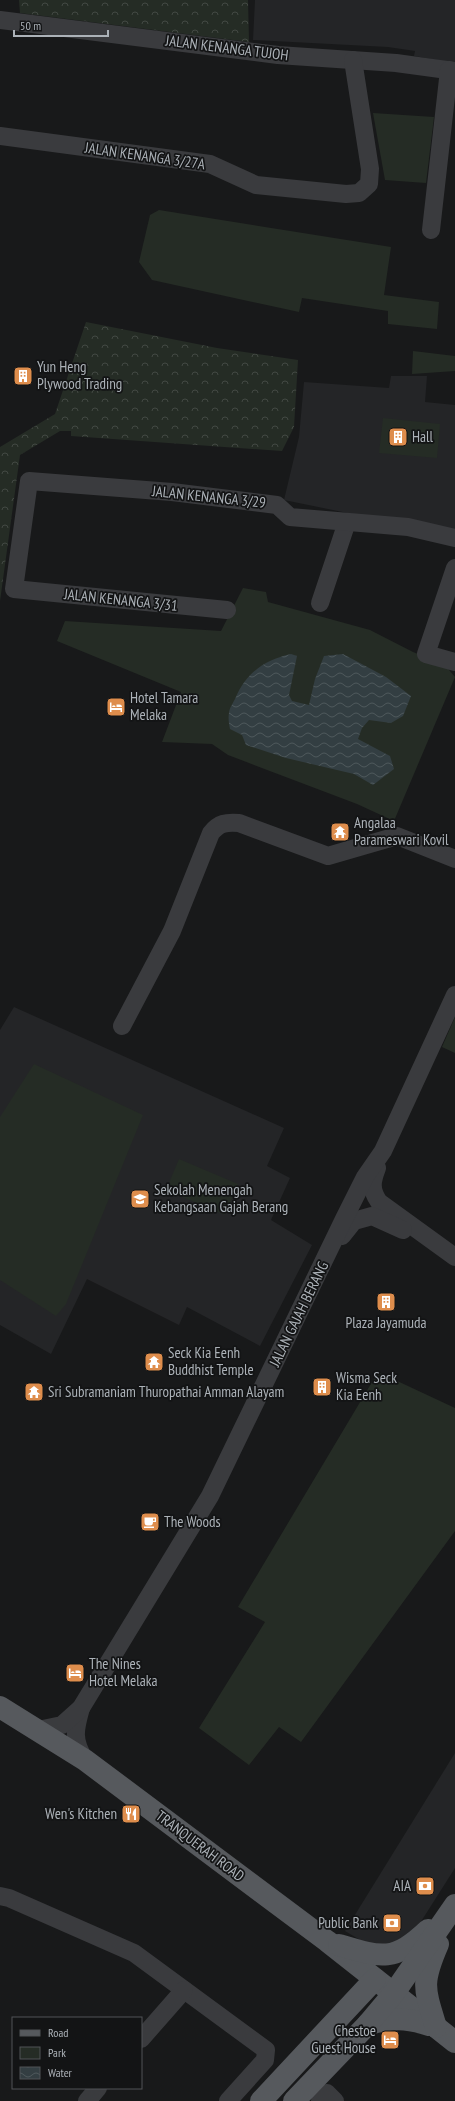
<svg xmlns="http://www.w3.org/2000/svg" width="455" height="2101" font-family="'PT Sans Narrow',sans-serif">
	<defs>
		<pattern id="forest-crowns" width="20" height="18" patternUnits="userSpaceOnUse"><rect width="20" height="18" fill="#252c25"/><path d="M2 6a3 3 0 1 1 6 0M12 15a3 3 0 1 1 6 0" fill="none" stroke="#424843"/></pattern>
		<pattern id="water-waves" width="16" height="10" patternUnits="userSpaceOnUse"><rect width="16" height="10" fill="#333e42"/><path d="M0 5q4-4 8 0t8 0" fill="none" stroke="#4e585b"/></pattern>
	</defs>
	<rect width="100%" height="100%" fill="#18191a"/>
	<g fill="#242527">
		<path d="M255 0H455V63L414 56 415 51 388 47 253 40Z"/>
		<path d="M391 376H427L425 402 455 405V535L284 500 299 437 304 382 389 388Z"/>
		<path d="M14 1007 284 1128 267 1166 290 1178 271 1220 312 1245 260 1346 187 1307 179 1325 87 1279 51 1354 0 1325V1030Z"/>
		<path d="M455 1753V1868L408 1942 377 1950 345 1931Z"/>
	</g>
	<g fill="#252c25">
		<path d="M373 113 434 117 426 183 385 180Z"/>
		<path d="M159 210 391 247 384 295 439 302 437 329 388 324V311L302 298 299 312 152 280 139 262 150 215Z"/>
		<path d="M413 351 455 356V371L412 374Z"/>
		<path d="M383 418 440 424 437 458 379 453Z"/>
		<path d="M243 588 266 592 268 602 370 630 413 652 444 664 455 677 394 821 357 804 228 755 212 744 162 742 181 692 57 641 65 621 221 631Z"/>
		<path d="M455 1017V1053L442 1047Z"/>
		<path d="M34 1064 143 1115 66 1304 56 1316 0 1280V1117Z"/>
		<path d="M179 1159 238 1184 225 1215 166 1190Z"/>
		<path d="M378 1372 455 1408V1531L301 1742 279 1727 249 1765 199 1728 265 1622 238 1607Z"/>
	</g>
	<g fill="url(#forest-crowns)">
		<path d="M19 0H248L249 42 20 13Z"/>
		<path d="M86 322 217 348 298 360 294 427 282 451 71 436V431H60L20 455 0 601V447L55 414Z"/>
	</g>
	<path fill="url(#water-waves)" d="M291 654 297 656 289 695 292 701 309 705 315 679 324 656 343 654 386 677 411 696 403 716 391 723 369 720 362 728 358 739 390 756 394 769 373 785 354 774 286 758 246 745 242 735 230 729C229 724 228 718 229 713 229 709 233 703 235 699 246 673 264 660 291 654Z"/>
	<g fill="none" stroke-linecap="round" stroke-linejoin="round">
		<g stroke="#3a3b3e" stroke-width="18">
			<path d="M0 20 278 55 396 63 455 71"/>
			<path d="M0 136 210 164 256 185 346 194 359 193 369 184 370 169 353 60"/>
			<path d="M431 230 449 70"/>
			<path d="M455 568 426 654 455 662"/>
			<path d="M320 603 347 522"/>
			<path d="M227 610 14 589 29 481 172 492 277 505 290 517 408 527 455 538"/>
			<path d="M122 1026 172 931 211 833C219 823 226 822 239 823L328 856 397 836 455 859"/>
			<path d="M377 1168C372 1181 370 1189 379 1202L455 1257"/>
			<path d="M342 1236 354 1221 372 1216 403 1230"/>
			<path d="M81 1708C75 1729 72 1740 85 1760"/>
			<path d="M38 1730 62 1725 81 1708 210 1496 344 1219 365 1177 383 1151 455 995"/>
			<path d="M0 1896 9 1898 134 1953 266 2050 265 2060 228 2101"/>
			<path d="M141 2039 184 1990"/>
			<path d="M87 2101 98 2088"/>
			<path d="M320 2101 327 2093 335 2101"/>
		</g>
		<g stroke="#56595d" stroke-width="22">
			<path d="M0 1707 85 1760 327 1941 455 2042"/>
			<path d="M339 1945C382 1958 394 1962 428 1930"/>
			<path d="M368 2024C393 2018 404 2017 429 2025"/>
			<path d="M436 2027C424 1988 421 1983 438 1944"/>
			<path d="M261 2101 375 1979"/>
			<path d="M294 2101 368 2024 394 1993 455 1905"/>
		</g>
	</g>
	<defs>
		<symbol id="building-square" viewBox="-11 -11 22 22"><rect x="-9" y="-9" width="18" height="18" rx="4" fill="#de8d4c" stroke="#131415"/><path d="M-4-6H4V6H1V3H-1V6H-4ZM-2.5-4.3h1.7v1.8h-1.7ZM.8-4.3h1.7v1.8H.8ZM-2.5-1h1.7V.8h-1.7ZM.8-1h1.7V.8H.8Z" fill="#fff"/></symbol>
		<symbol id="hotel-square" viewBox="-11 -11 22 22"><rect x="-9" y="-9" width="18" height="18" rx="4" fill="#de8d4c" stroke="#131415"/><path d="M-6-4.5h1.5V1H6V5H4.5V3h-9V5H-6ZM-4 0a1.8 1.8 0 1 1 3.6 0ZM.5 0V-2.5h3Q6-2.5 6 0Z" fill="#fff"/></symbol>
		<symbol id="temple-square" viewBox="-11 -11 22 22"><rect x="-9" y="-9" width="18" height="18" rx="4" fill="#de8d4c" stroke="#131415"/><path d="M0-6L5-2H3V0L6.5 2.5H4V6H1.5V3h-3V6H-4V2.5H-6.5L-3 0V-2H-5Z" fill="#fff"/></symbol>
		<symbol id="school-square" viewBox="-11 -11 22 22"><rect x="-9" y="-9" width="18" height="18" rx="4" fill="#de8d4c" stroke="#131415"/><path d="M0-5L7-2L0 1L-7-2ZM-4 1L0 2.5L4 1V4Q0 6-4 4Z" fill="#fff"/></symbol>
		<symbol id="cafe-square" viewBox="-11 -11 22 22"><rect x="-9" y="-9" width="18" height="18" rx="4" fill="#de8d4c" stroke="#131415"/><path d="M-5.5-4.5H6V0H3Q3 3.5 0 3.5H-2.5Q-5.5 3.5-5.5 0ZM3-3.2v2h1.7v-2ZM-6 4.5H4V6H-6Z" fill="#fff"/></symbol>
		<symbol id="restaurant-square" viewBox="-11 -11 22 22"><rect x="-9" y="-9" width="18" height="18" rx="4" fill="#de8d4c" stroke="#131415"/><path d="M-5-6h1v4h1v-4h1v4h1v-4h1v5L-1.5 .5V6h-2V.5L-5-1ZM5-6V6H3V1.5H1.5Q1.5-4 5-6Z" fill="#fff"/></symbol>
		<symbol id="bank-square" viewBox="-11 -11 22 22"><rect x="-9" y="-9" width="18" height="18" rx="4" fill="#de8d4c" stroke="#131415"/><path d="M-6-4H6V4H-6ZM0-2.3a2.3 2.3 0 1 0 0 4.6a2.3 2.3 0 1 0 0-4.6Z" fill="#fff"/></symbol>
	</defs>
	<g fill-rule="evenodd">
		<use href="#building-square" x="12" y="365" width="22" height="22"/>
		<use href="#building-square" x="387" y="426" width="22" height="22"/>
		<use href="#hotel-square" x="105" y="696" width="22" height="22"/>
		<use href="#temple-square" x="329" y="821" width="22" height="22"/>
		<use href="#school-square" x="129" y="1188" width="22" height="22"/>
		<use href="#building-square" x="375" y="1291" width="22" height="22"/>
		<use href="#temple-square" x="143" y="1351" width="22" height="22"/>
		<use href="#building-square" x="311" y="1376" width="22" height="22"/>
		<use href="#temple-square" x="23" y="1381" width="22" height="22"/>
		<use href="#cafe-square" x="139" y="1511" width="22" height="22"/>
		<use href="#hotel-square" x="64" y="1662" width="22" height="22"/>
		<use href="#restaurant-square" x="120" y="1803" width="22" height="22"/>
		<use href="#bank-square" x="414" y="1875" width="22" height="22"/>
		<use href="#bank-square" x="381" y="1912" width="22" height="22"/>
		<use href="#hotel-square" x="379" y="2029" width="22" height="22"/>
	</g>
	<g text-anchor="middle" stroke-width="3.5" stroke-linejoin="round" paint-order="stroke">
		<g font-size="15" fill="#acb2b8" stroke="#131415">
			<text transform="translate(227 48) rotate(7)" y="5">JALAN KENANGA TUJOH</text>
			<text transform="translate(145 156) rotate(8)" y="5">JALAN KENANGA 3/27A</text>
			<text transform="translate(209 497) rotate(6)" y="5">JALAN KENANGA 3/29</text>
			<text transform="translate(121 600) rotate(6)" y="5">JALAN KENANGA 3/31</text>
			<text transform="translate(299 1314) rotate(-64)" y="5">JALAN GAJAH BERANG</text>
			<text transform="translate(200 1846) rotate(37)" y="5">TRANQUERAH ROAD</text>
		</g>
		<g font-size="15" fill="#acb2b8" stroke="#131415" text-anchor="start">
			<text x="37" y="372">Yun Heng<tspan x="37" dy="17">Plywood Trading</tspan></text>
			<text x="412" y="442">Hall</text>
			<text x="130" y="703">Hotel Tamara<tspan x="130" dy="17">Melaka</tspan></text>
			<text x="354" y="828">Angalaa<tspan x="354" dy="17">Parameswari Kovil</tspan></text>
			<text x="154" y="1195">Sekolah Menengah<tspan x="154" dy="17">Kebangsaan Gajah Berang</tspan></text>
			<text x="386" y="1328" text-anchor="middle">Plaza Jayamuda</text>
			<text x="168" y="1358">Seck Kia Eenh<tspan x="168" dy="17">Buddhist Temple</tspan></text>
			<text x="336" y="1383">Wisma Seck<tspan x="336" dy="17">Kia Eenh</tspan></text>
			<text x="48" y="1397">Sri Subramaniam Thuropathai Amman Alayam</text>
			<text x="164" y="1527">The Woods</text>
			<text x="89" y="1669">The Nines<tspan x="89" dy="17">Hotel Melaka</tspan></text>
			<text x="117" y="1819" text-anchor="end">Wen's Kitchen</text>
			<text x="411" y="1891" text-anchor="end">AIA</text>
			<text x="378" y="1928" text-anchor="end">Public Bank</text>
			<text x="376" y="2036" text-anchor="end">Chestoe<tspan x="376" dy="17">Guest House</tspan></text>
		</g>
	</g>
	<rect x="12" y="2017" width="130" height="72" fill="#131415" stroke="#505356"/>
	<rect x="20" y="2030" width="20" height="6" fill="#56595d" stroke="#505356"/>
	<text x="48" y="2037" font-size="12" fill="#acb2b8">Road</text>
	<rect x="20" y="2047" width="20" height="12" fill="#252c25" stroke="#505356"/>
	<text x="48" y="2057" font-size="12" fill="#acb2b8">Park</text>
	<rect x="20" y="2067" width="20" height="12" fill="url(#water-waves)" stroke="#505356"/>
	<text x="48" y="2077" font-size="12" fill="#acb2b8">Water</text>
	<path d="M14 30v6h94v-6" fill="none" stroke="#acb2b8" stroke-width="2"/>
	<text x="20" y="30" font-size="12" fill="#acb2b8" stroke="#131415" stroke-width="3" paint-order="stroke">50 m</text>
</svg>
